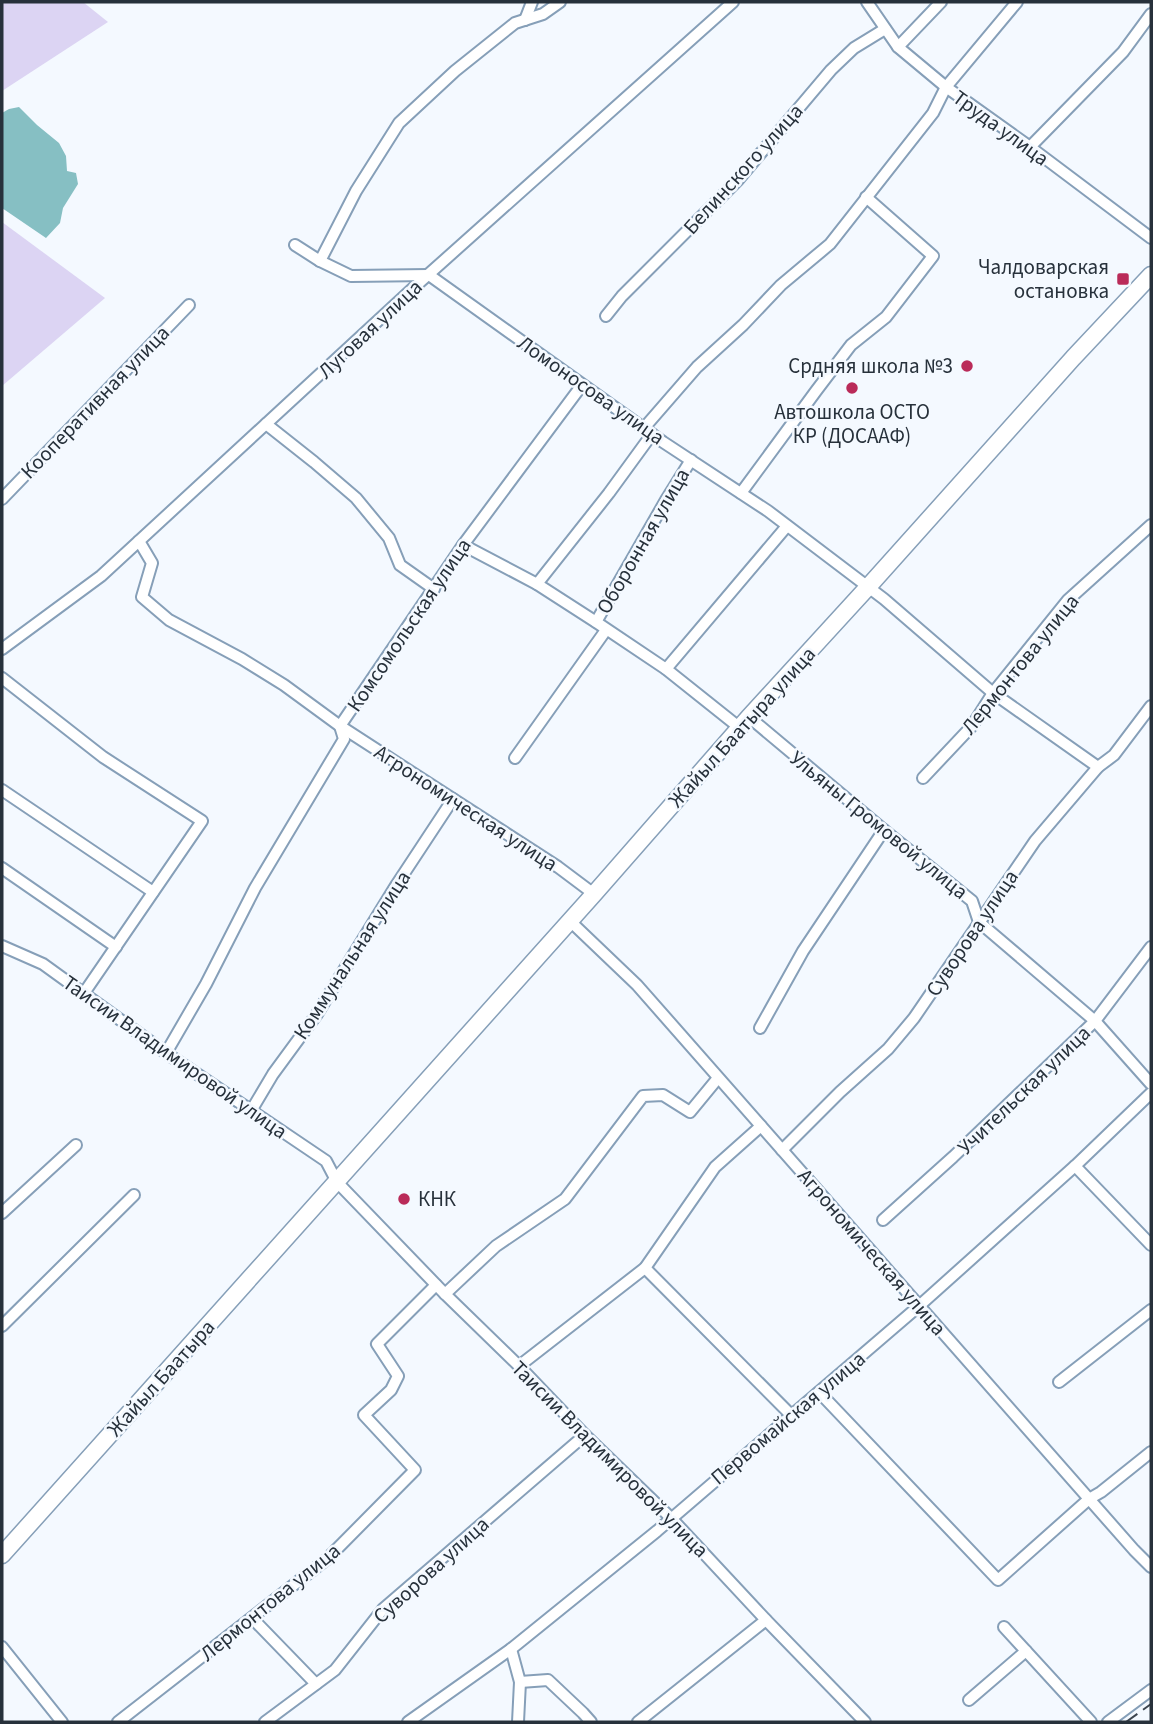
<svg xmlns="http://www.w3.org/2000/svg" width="1153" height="1724" font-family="'Source Sans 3',sans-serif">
	<rect width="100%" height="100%" fill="#f4f9ff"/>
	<g fill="#dcd4f3">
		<path d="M2 2H83L108 22 2 91Z"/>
		<path d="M2 222 105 298 2 386Z"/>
	</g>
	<path fill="#86bfc3" d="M19 107 37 125 59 143 66 156 67 171 76 173 78 184 63 208 60 223 46 238 2 208V113L9 109Z"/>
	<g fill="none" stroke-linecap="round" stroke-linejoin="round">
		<defs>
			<g id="minor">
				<path d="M867 2 898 47 946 87 1030 147 1151 238"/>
				<path d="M525 20 532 2"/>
				<path d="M898 47 941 2"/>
				<path d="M1030 147 1123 52 1151 14"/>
				<path d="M295 245 320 261 351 276 429 275 663 442 768 511 884 599 993 693 1098 767"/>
				<path d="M320 261 356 191 399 123 455 71 515 23 543 14 560 2"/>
				<path d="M606 316 622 296 738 180 831 70 854 48 885 29"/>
				<path d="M266 424 314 462 356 498 389 538 400 565 434 589"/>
				<path d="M644 428 697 367 743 325 781 285 830 244 933 113 946 87 1017 2"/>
				<path d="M741 493 816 391 851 345 886 317 933 256 866 197"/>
				<path d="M2 499 189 305"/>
				<path d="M139 541 152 563 142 597 169 620 242 659 284 685 340 726 558 867 594 894"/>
				<path d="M463 545 537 584 596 622 666 669 740 728"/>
				<path d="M537 584 609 493 652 434"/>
				<path d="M596 622 666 500 691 460"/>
				<path d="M2 649 101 576 421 281 733 2"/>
				<path d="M666 669 787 526"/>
				<path d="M2 678 103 757 202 821 84 993"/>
				<path d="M749 717 884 830 972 901 979 922 1095 1021 1151 1084"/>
				<path d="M515 758 606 630"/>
				<path d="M923 778 972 726 993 693 1068 600 1151 525"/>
				<path d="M2 790 153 892"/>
				<path d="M2 868 116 947"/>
				<path d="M570 921 637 985 1134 1550 1151 1567"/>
				<path d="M2 946 43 964 166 1053 326 1161 337 1182 445 1294 519 1366 585 1435 671 1518 766 1620 865 1722"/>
				<path d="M760 1028 803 951 884 830"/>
				<path d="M166 1053 206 984 255 888 344 739 340 726 463 545 582 385"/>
				<path d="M251 1111 273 1074 317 1014 397 884 453 799"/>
				<path d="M782 1150 840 1092 888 1049 914 1018 1035 841 1098 767 1114 755 1151 706"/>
				<path d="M1075 1166 1151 1245"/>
				<path d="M2 1213 76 1145"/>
				<path d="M883 1220 953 1157 1095 1021 1151 947"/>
				<path d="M645 1268 791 1415"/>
				<path d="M445 1294 496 1246 565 1199 643 1096 663 1095 690 1112 718 1078"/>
				<path d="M2 1326 134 1195"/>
				<path d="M519 1366 645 1268 715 1167 761 1126"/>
				<path d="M1059 1382 1151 1310"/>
				<path d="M819 1392 998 1580 1089 1499 1101 1492 1151 1452"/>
				<path d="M252 1618 316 1684"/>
				<path d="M1004 1627 1091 1722"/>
				<path d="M2 1647 62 1722"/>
				<path d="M511 1649 520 1682 518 1722"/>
				<path d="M520 1682 548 1680 583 1713 591 1722"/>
				<path d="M969 1700 1026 1651"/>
				<path d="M118 1722 327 1559 415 1470 364 1415 391 1390 398 1376 377 1344 436 1285"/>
				<path d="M265 1722 335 1670 383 1609 585 1435"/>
				<path d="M408 1722 511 1649 657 1531 919 1306 1075 1166 1151 1093"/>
				<path d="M638 1722 766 1620"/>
				<path d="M1108 1722 1151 1690"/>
			</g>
			<path id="highway" d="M2 1555 594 894 749 717 868 587 1073 358 1151 275"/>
		</defs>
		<use href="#minor" stroke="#869fb8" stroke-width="14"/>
		<use href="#highway" stroke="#869fb8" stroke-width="19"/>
		<use href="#minor" stroke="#fff" stroke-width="10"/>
		<use href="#highway" stroke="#fff" stroke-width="16"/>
		<path stroke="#3c454f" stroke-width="2" stroke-dasharray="14 7" stroke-linecap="butt" d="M1126 1722 1151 1704"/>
	</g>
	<g fill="#ba2b59" stroke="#f4f9ff" stroke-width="2.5">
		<rect x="1116" y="272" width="14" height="14" rx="3.5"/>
		<circle cx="967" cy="366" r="7"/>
		<circle cx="852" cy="388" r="7"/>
		<circle cx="404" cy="1199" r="7"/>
	</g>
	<g text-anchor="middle" stroke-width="5" stroke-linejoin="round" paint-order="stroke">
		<g font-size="21" fill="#27313b" stroke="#f4f9ff">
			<text transform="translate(1001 128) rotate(36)" y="7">Труда улица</text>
			<text transform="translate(743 169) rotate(-48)" y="7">Белинского улица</text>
			<text transform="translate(370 329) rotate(-43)" y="7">Луговая улица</text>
			<text transform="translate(591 390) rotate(35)" y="7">Ломоносова улица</text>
			<text transform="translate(95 402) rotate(-46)" y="7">Кооперативная улица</text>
			<text transform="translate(643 541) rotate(-60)" y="7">Оборонная улица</text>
			<text transform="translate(409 625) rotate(-56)" y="7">Комсомольская улица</text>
			<text transform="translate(1020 664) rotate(-51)" y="7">Лермонтова улица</text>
			<text transform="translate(742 727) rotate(-48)" y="7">Жайыл Баатыра улица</text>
			<text transform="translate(466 808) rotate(33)" y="7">Агрономическая улица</text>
			<text transform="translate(879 825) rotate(39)" y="7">Ульяны Громовой улица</text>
			<text transform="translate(972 933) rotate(-56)" y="7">Суворова улица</text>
			<text transform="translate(352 955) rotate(-57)" y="7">Коммунальная улица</text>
			<text transform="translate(175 1057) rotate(35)" y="7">Таисии Владимировой улица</text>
			<text transform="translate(1024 1090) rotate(-44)" y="7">Учительская улица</text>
			<text transform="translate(872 1252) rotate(49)" y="7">Агрономическая улица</text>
			<text transform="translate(161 1378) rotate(-48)" y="7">Жайыл Баатыра</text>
			<text transform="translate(788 1418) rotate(-40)" y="7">Первомайская улица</text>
			<text transform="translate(610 1459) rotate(45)" y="7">Таисии Владимировой улица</text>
			<text transform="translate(431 1570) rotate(-42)" y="7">Суворова улица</text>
			<text transform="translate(270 1602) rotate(-39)" y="7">Лермонтова улица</text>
		</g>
		<g font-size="21" fill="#27313b" stroke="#f4f9ff" text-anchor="end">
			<text x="1109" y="274">Чалдоварская<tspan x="1109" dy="24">остановка</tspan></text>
			<text x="953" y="373">Срдняя школа №3</text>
			<text x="852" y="419" text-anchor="middle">Автошкола ОСТО<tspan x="852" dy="24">КР (ДОСААФ)</tspan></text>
			<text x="418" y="1206" text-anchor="start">КНК</text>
		</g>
	</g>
	<rect width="1153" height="1724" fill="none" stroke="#27313b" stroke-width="7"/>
</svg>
